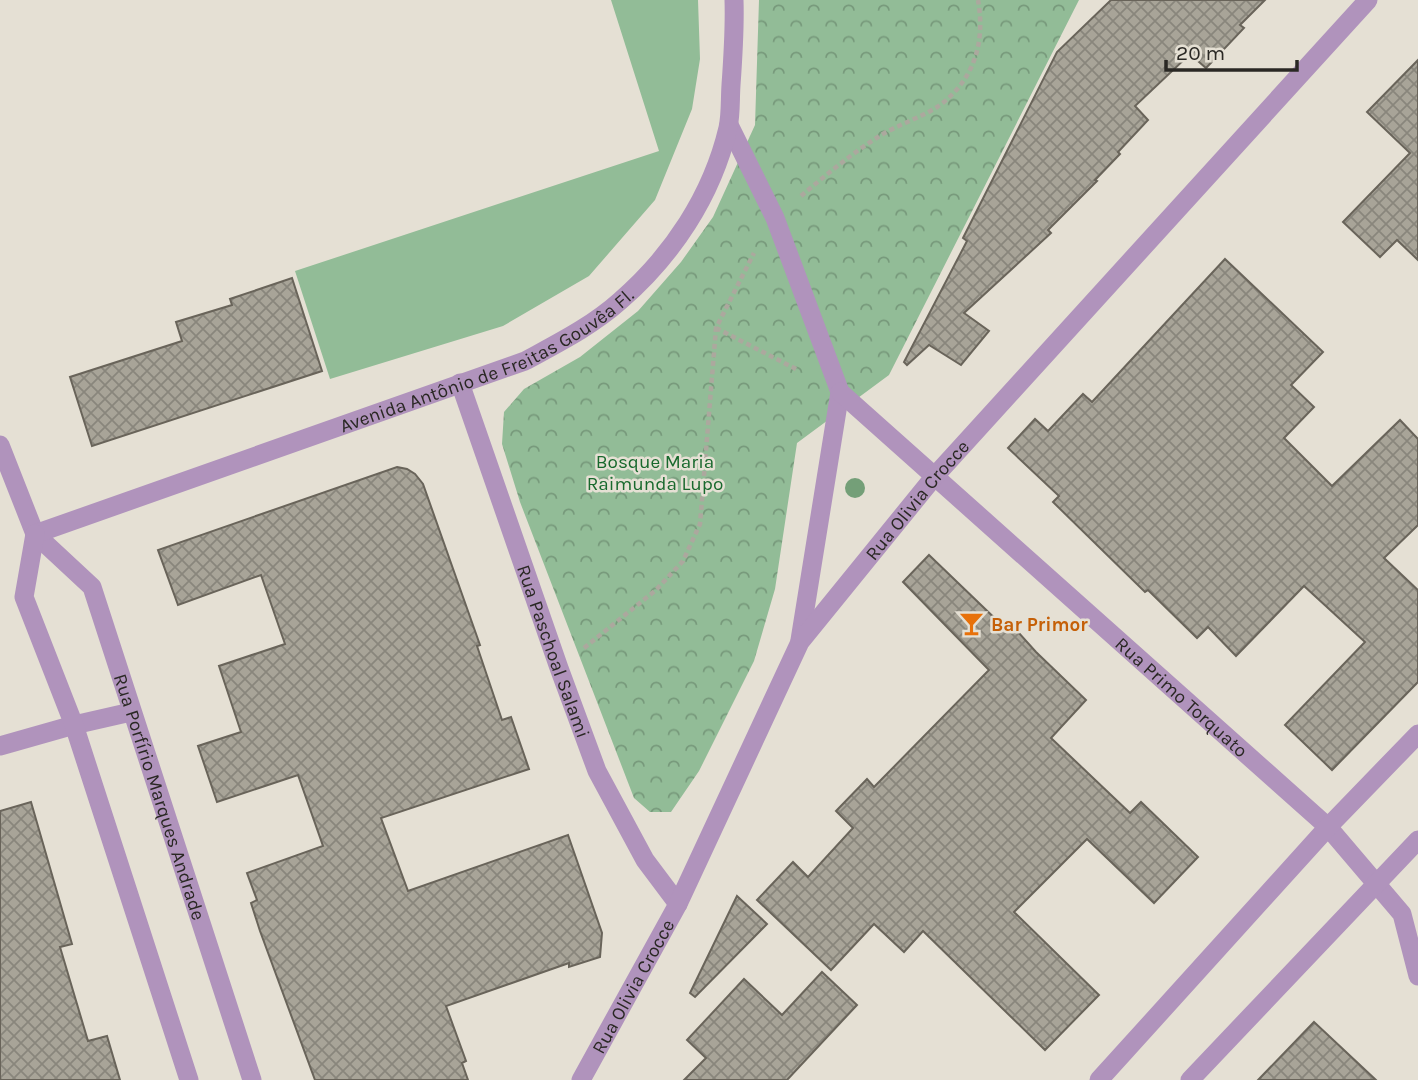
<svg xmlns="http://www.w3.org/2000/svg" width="1418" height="1080" font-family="Karla,sans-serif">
	<defs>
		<pattern id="park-crowns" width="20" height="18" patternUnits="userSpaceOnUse" patternTransform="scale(1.75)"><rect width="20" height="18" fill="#92bc97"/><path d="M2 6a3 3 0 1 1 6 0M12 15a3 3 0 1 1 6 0" fill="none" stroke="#77997b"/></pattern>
		<pattern id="building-cross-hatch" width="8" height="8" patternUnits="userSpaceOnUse" patternTransform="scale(1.75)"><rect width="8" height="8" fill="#a8a498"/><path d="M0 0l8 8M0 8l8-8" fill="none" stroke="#89867c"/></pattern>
	</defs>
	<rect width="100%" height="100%" fill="#e5e0d4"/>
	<path fill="#92bc97" d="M611 0H698L700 59 692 109 655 200 589 276 503 326 330 379 295 271 659 151Z"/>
	<path fill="url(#park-crowns)" d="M759 0H1079L889 375 797 443 775 589 754 661 699 771 671 812H650L634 798 520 502 502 444 504 412 524 389 580 357 638 311 681 262 713 217 755 125Z"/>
	<g fill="url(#building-cross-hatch)" stroke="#69645a" stroke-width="2">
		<path d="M1111 0H1265L1240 25 1244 28 1206 68 1190 54 1135 106 1148 120 1118 152 1120 154 1095 180 1097 181 1048 230 1051 233 964 313 989 331 961 365 929 345 907 365 904 362 967 241 963 238 1057 52Z"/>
		<path d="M1418 60V260L1397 240 1380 257 1343 222 1410 153 1367 112Z"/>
		<path d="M1225 259 1323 352 1291 385 1314 407 1284 438 1332 486 1400 420 1418 439V525L1384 558 1418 590V682L1332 770 1285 725 1365 642 1304 586 1236 656 1208 627 1197 638 1148 590 1145 592 1053 502 1059 496 1008 448 1035 419 1048 431 1083 394 1092 402Z"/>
		<path d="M292 278 322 371 92 446 70 377 182 341 176 322 232 305 230 299Z"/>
		<path d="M397 467 407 469 415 474 423 484 480 645 477 646 502 720 511 717 529 769 381 818 408 891 568 835 602 933 600 957 569 967V963L446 1006 466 1061 462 1063 468 1080H315L260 931 251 903 257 900 247 873 323 846 298 775 217 802 198 746 241 732 219 666 285 644 261 575 178 605 158 550Z"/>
		<path d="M929 555 1005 628 1010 623 1036 652 1086 700 1051 738 1130 813 1141 802 1198 857 1154 903 1087 839 1014 912 1099 995 1045 1050 923 931 904 952 874 924 831 970 757 900 793 862 808 877 853 828 836 811 867 779 874 787 989 670 903 582Z"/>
		<path d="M31 802 72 944 60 947 88 1041 107 1036 120 1080H0V811Z"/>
		<path d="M737 896 767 924 695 997 690 993Z"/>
		<path d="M822 972 857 1005 787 1080H684L706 1058 687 1040 744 979 782 1015Z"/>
		<path d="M1314 1022 1376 1080H1258Z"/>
	</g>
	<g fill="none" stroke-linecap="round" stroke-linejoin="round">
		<g stroke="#aca89e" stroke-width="4.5" stroke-dasharray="5 3.5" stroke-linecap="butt">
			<path d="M801 196C826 175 851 154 878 137 898 124 927 116 944 102 976 75 985 40 978 0"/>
			<path d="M716 328 796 369"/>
			<path d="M584 648 656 590 683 561 700 524 716 328 754 253"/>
		</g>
		<g stroke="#b093bc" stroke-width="19">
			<path d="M729 125 775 218 840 392 800 640"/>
			<path id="s1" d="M460 383 559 668 597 771 645 860 678 904"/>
			<path id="s2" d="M840 392 1328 827 1402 914 1418 976"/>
			<path d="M0 746 74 725 131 712"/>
			<path id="s3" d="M581 1080 678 904 800 642 934 477 1368 0"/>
		</g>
		<g stroke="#b093bc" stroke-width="19">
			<path id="s4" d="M0 445 35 534 92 587 252 1080"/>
			<path id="s5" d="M35 534 525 361C558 343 592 326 620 301 672 256 712 196 728 128 731 114 730 99 731 85 733 57 735 29 734 0"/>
			<path d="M35 534 24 597 74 725 189 1080"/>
			<path d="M1099 1080 1328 827 1418 734"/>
			<path d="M1190 1080 1418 840"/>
		</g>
	</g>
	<circle fill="#749f78" cx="855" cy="488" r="10"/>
	<defs>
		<symbol id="bar-bare" viewBox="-9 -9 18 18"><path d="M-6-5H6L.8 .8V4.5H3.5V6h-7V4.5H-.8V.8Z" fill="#e8710a" stroke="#e5e0d4" stroke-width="2.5" paint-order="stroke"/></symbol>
	</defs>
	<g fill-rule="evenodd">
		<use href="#bar-bare" x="954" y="606" width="35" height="35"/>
	</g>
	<g text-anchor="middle" stroke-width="5" stroke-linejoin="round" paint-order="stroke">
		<g font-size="19" fill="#2a2824" stroke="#e5e0d4">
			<text dy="7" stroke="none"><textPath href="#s5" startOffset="485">Avenida Antônio de Freitas Gouvêa Fl.</textPath></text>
			<text dy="7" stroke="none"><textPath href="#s3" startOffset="674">Rua Olivia Crocce</textPath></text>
			<text dy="7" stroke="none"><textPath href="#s1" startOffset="284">Rua Paschoal Salami</textPath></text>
			<text dy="7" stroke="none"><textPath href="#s2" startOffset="458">Rua Primo Torquato</textPath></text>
			<text dy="7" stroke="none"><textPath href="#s4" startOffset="394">Rua Porfírio Marques Andrade</textPath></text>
			<text dy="7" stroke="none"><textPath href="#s3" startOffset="107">Rua Olivia Crocce</textPath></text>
		</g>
		<g font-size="19" fill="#18692d" stroke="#e5e0d4">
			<text x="655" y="468">Bosque Maria<tspan x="655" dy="22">Raimunda Lupo</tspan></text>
		</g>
		<g font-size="19" font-weight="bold" fill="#c56008" stroke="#e5e0d4" text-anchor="start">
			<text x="991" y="631">Bar Primor</text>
		</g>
	</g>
	<path d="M1166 60v10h131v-10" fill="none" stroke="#2a2824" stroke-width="3.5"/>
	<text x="1176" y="60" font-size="21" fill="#2a2824" stroke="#e5e0d4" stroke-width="5" paint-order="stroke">20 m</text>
</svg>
